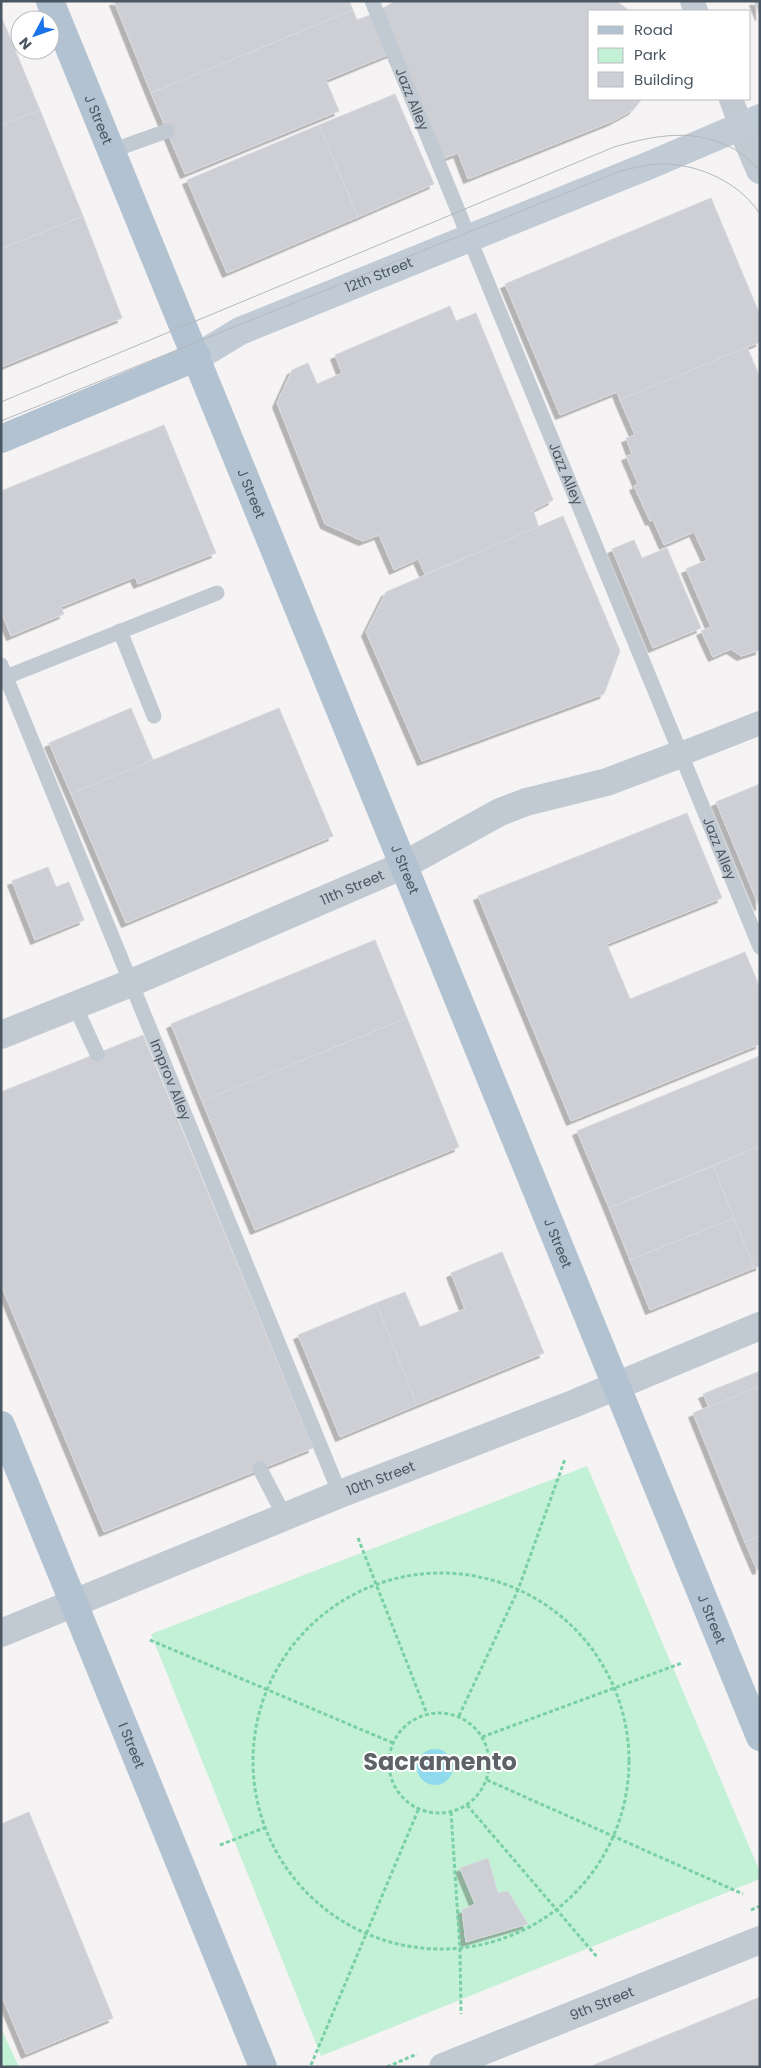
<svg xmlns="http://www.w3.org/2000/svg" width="761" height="2068" font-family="Poppins,sans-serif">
	<defs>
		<filter id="shadow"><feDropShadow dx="-4.5" dy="4.5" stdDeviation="0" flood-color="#0004"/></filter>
	</defs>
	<rect width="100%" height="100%" fill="#f5f3f3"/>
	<g fill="#c3f1d5">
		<path d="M587 1466 760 1872V1879L321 2056 151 1634Z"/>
		<path d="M1 2028 19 2067H1Z"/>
	</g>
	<circle fill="#90daee" cx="435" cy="1767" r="18"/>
	<g fill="#cdcfd5" stroke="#d7d9de" filter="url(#shadow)">
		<path d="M114 1H349L353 10 151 93Z"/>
		<path d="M395 1H616L630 11H590V99H642L633 110 613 121 468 179 458 153 439 160 375 13Z"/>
		<path d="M754 1H760V16Z"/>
		<path d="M353 10 357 20 375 13 392 53 326 80 339 111 185 174 151 93Z"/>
		<path d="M1 16 40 110 1 125Z"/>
		<path d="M395 94 434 184 358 217 319 125Z"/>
		<path d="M40 110 83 216 1 249V125Z"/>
		<path d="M319 125 358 217 227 273 187 180Z"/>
		<path d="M711 198 760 315V342L620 400 617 392 560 415 505 284Z"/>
		<path d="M83 216 122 318 1 367V249Z"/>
		<path d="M450 306 456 321 476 313 553 500 533 510 539 528 425 574 418 559 394 570 379 535 363 541 325 524 277 403 292 370 308 363 317 384 342 373 335 355Z"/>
		<path d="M747 347 760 377V650L741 656 731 649 713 657 701 631 711 627 686 569 707 560 694 532 664 545 653 520 650 521 634 486 638 484 626 456 632 454 626 438 635 435 620 400Z"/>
		<path d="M164 425 216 553 138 584 135 577 61 607 64 614 11 636 1 611V491Z"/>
		<path d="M563 516 620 651 604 694 422 761 366 632 386 592Z"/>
		<path d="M634 540 642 558 667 548 701 628 653 648 612 549Z"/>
		<path d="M131 708 153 760 71 794 49 743Z"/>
		<path d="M279 708 333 836 126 923 71 794Z"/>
		<path d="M760 784V906H759L716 802Z"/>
		<path d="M687 813 722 898 607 944 630 999 745 952 760 988V1044L571 1121 478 896Z"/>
		<path d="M48 867 56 887 69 882 84 920 35 940 12 881Z"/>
		<path d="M375 940 407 1018 202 1101 171 1024Z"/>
		<path d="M407 1018 459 1147 255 1230 202 1101Z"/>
		<path d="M143 1035 313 1448 104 1532 1 1285V1092Z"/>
		<path d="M760 1056V1146L609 1208 577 1131Z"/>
		<path d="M760 1146V1266L754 1268 713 1166Z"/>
		<path d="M713 1166 734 1218 630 1260 609 1208Z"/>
		<path d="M734 1218 754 1268 650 1310 630 1260Z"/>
		<path d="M502 1252 544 1353 417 1405 376 1303 405 1292 420 1327 465 1309 451 1273Z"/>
		<path d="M376 1303 417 1405 340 1437 298 1335Z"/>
		<path d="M760 1371V1386L709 1407 703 1394Z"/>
		<path d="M760 1386V1536L745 1542 693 1413Z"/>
		<path d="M760 1536V1569L757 1570 745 1542Z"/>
		<path d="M29 1812 113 2018 26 2054 1 1994V1824Z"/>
		<path d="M488 1858 498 1893 508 1891 528 1924 466 1942 462 1910 475 1904 460 1868Z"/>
		<path d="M760 1997V2067H589Z"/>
	</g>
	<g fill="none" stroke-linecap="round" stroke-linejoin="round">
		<g stroke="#7ad0a6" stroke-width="3" stroke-dasharray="4 2.5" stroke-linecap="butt">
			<path d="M358 1538 427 1714"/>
			<circle cx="441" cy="1761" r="188"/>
			<path d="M150 1640 393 1743"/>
			<circle cx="439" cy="1763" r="50"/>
			<path d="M459 1716 518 1590 565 1459"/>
			<path d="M482 1737 682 1663"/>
			<path d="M487 1780 743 1894"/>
			<path d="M467 1805 598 1958"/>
			<path d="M451 1812 460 1950 461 2014"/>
			<path d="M220 1845 264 1828"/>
			<path d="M751 1910 760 1906"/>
			<path d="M311 2065 419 1808"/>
			<path d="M387 2067 417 2054"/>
		</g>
		<g stroke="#c1cad2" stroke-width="15">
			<path id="s1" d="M372 1 760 947"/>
			<path d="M111 151 167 131"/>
			<path d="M120 631 154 716"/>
			<path id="s2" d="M1 665 340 1494"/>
			<path d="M6 677 217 593"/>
			<path d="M75 1006 97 1054"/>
			<path d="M260 1469 285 1517"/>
		</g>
		<g stroke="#c1cad2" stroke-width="24">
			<path d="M692 1 696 11"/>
			<path d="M731 99 741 126"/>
			<path d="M681 754 760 723"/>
		</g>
		<g stroke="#c1cad2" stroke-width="28">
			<path d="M741 126 760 170"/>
			<path id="s3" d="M1 1035 131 983 404 865 500 812 526 802 607 782 681 754"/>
		</g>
		<g stroke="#c1cad2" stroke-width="28">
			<path id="s4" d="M1 1633 340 1494 573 1404 760 1326"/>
			<path id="s5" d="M443 2067 760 1940"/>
		</g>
		<path stroke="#c1cbd6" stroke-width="28" id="s6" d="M197 357 240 331 650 165 760 118"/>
		<g stroke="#b3c2d1" stroke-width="28">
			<path id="s7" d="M50 1 760 1737"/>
			<path d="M1 439 197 357"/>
			<path id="s8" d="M1 1425 263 2067"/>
		</g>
		<g stroke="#b5b8bd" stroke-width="1">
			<path d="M1 402 614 147C656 135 695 127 736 150 744 155 752 163 760 170"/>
			<path d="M1 421 618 172C628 169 638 167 648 165 688 159 738 179 760 214"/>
		</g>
	</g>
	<g text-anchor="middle" stroke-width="4" stroke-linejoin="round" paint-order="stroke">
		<g font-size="14" fill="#4a5661" stroke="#fff">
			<text dy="5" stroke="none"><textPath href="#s1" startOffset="106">Jazz Alley</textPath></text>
			<text dy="5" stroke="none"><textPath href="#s7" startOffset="128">J Street</textPath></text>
			<text dy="5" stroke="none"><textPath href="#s6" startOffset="200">12th Street</textPath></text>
			<text dy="5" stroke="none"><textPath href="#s1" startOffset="511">Jazz Alley</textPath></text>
			<text dy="5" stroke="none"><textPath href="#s7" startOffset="532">J Street</textPath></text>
			<text dy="5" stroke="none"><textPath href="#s1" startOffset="916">Jazz Alley</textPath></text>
			<text dy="5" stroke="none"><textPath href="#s7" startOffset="938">J Street</textPath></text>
			<text dy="5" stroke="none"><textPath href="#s3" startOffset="381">11th Street</textPath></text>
			<text dy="5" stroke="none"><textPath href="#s2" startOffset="448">Improv Alley</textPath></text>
			<text dy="5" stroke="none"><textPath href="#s7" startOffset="1342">J Street</textPath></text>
			<text dy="5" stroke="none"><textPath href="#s4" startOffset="410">10th Street</textPath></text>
			<text dy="5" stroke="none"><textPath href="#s7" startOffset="1748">J Street</textPath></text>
			<text dy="5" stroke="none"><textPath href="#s8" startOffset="346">I Street</textPath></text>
			<text dy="5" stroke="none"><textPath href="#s5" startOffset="171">9th Street</textPath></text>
		</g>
		<g font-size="24" font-weight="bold" fill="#5f6368" stroke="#fff">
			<text x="440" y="1770">Sacramento</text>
		</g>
	</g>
	<rect width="761" height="2068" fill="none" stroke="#4a5661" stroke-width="5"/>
	<rect x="588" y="10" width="162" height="90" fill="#ffffff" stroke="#b7bbc0"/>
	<rect x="598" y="26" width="25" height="8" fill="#b3c2d1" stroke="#b7bbc0"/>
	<text x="634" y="35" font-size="15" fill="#4a5661">Road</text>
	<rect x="598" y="48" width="25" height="15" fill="#c3f1d5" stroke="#b7bbc0"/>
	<text x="634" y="60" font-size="15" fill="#4a5661">Park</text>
	<rect x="598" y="72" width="25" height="15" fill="#cdcfd5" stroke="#b7bbc0"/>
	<text x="634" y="85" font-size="15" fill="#4a5661">Building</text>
	<g transform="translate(35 35) rotate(229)"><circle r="24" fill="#ffffff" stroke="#b7bbc0"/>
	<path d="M0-4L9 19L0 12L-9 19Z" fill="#1a73e8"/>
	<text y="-8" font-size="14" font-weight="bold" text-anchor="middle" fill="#4a5661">N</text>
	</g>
</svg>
